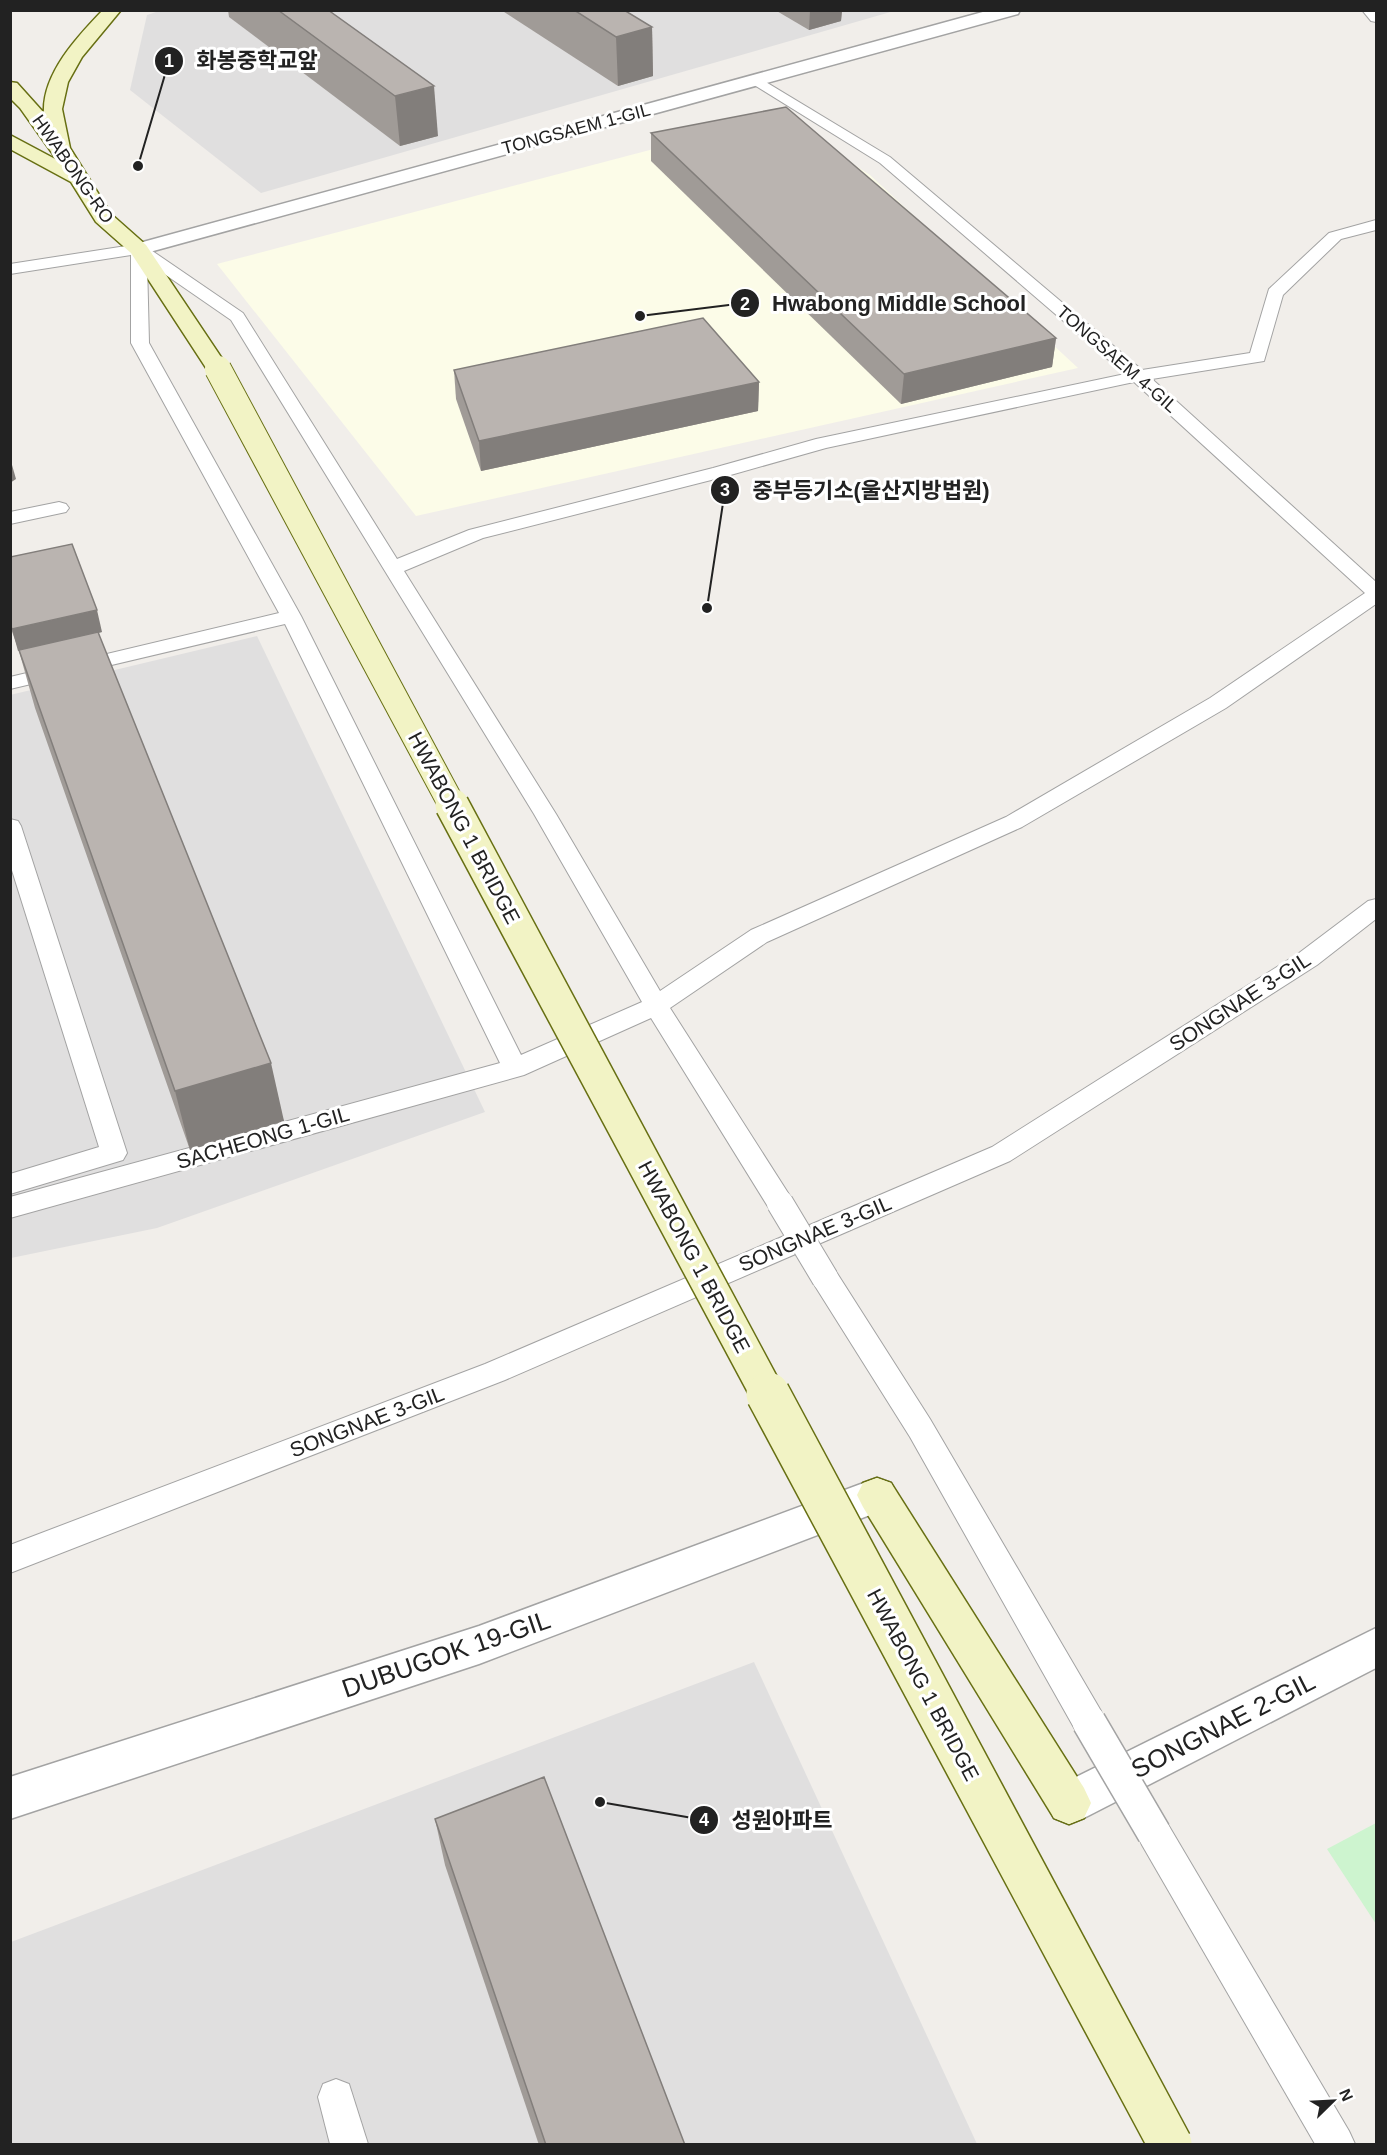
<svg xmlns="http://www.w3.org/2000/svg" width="1387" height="2155" font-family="Helvetica,'Noto Sans KR',sans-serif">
	<rect width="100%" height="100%" fill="#f1eeea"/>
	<g fill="#e0dfdf">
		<path d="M159 11H894L261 193 130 90 147 15Z"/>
		<path d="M257 636 485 1112 157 1228 11 1258 10 695Z"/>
		<path d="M754 1662 977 2144H11V1942Z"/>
	</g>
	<path fill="#fcfce8" d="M779 116 870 175 1078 368 416 516 217 264Z"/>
	<path fill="#cdf4cf" d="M1376 1823V1924L1327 1849Z"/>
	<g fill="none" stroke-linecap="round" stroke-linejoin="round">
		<defs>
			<g id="lane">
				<path d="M1362 10H1376V22L1371 21Z"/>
				<path d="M756 76 890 157 1142 370 1250 353 1269 289 1329 233 1376 220V230L1341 239 1283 295 1264 361 1152 379 1376 582V604L1226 708 1022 827 767 942 670 1008 790 1196 793 1203 790 1210 780 1213 770 1210 651 1018 524 1075 10 1218V1197L500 1063 285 624 10 689V677L279 613 131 343V255L10 274V264L139 244 145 246 243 313 397 559 469 530 713 468 816 439 1125 374 880 163 751 83 749 80ZM147 262 231 320 534 814 642 1002 521 1055 301 616 149 343ZM1134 382 1365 593 1210 698 1006 817 751 930 660 991 556 814 404 571 483 538 727 476 826 448Z"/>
				<path d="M59 502 66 504 69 508 66 512 10 524V512Z"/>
				<path d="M10 819 18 821 21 826 127 1153 123 1160 10 1194V1174L99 1147 10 864Z"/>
				<path d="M1376 899V919L1317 965 1010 1161 505 1380 10 1573V1545L485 1364 992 1147 1299 953 1368 901Z"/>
				<path d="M825 1267 835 1270 930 1419 1101 1711 1105 1722 1101 1733 1089 1737 1077 1733 910 1437 815 1286 811 1278 815 1270Z"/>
				<path d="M1154 1816 1166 1821 1349 2131 1355 2144H1315L1142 1845 1137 1833 1142 1821Z"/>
				<path d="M336 2079 349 2084 368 2144H330L318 2097 323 2084Z"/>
			</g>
			<g id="street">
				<path d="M990 10H1020L1018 14 146 253 139 255 132 253 129 249 132 245Z"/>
				<path d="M877 1478 891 1483 897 1495 891 1507 479 1664 10 1819V1777L479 1626Z"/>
				<path d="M1376 1628V1668L1084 1818 1069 1824 1054 1818 1047 1803 1054 1788Z"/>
			</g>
			<g id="secondary">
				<path d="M103 10H121L82 57 68 82 62 109 70 148 111 214 146 245 229 369 226 374 218 376 210 374 131 253 96 222 71 182 10 149V135L57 160 20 108 10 98V82L17 83 44 113C42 74 77 37 103 10Z"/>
				<path d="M877 1478 891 1483 1084 1788 1091 1803 1084 1818 1069 1824 1054 1818 863 1507 857 1495 863 1483Z"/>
			</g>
		</defs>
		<use href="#lane" stroke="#a3a3a3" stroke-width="2"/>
		<use href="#street" stroke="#a3a3a3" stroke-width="3"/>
		<use href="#secondary" stroke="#676f12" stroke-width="3"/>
		<use href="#lane" fill="#fff" fill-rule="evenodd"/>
		<use href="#street" fill="#fff" fill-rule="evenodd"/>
		<use href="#secondary" fill="#f2f3c5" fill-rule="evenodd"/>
		<defs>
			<path id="lane-bridge-far1" d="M780 1203 825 1278"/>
			<path id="lane-bridge" d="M1089 1722 1154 1833"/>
			<path id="secondary-bridge-far2" d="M218 369 453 807"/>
			<path id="secondary-bridge-far1" d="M452 805 768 1395"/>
			<path id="secondary-bridge" d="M768 1394 1170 2144"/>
		</defs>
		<use href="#lane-bridge-far1" stroke="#a3a3a3" stroke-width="28" stroke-linecap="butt"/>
		<use href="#lane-bridge" stroke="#a3a3a3" stroke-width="36" stroke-linecap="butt"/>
		<use href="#secondary-bridge-far2" stroke="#676f12" stroke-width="28" stroke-linecap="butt"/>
		<use href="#secondary-bridge-far1" stroke="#676f12" stroke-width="36" stroke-linecap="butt"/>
		<use href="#secondary-bridge" stroke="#676f12" stroke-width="46" stroke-linecap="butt"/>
		<use href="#lane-bridge-far1" stroke="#fff" stroke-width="26"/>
		<use href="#lane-bridge" stroke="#fff" stroke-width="33"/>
		<use href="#secondary-bridge-far2" stroke="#f2f3c5" stroke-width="26"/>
		<use href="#secondary-bridge-far1" stroke="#f2f3c5" stroke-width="33"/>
		<use href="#secondary-bridge" stroke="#f2f3c5" stroke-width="43"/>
	</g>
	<g fill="#a09b97">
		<path d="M228 10H328L438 136 400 146 229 17Z"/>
		<path d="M501 10H624L652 27 653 76 618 86Z"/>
		<path d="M775 10H842L841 21 809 30Z"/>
		<path d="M651 133 1056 338 1052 367 901 404 651 161Z"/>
		<path d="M454 370 759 382 758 411 481 471 456 399Z"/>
		<path d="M10 557 102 632 98 633 284 1121 190 1150 35 708 19 651 10 626Z"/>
		<path d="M435 1819 685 2145H539L445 1865Z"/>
	</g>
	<g fill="#827e7b">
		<path d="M810 10H842L841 21 809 30Z"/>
		<path d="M652 27 653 76 618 86 616 37Z"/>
		<path d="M434 86 438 136 400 146 395 96Z"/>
		<path d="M1056 338 1052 367 901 404 904 374Z"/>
		<path d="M759 382 758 411 481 471 479 441Z"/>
		<path d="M10 458 16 479 10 483Z"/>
		<path d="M97 610 102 632 18 651 12 629Z"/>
		<path d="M271 1063 284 1121 190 1150 175 1091Z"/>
	</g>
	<g fill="#bab4b0" stroke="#827e7b" stroke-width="1.5">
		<path d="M278 10H328L434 86 395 96Z"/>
		<path d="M574 10H624L652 27 616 37Z"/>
		<path d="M786 107 1056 338 904 374 651 133Z"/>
		<path d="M703 318 759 382 479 441 454 370Z"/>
		<path d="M72 544 97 610 12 629 10 624V557Z"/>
		<path d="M98 632 271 1063 175 1091 19 650Z"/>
		<path d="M544 1777 685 2145H546L435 1819Z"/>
	</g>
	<g text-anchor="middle" stroke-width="6" stroke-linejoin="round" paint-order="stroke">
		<g font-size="18" fill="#222" stroke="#fff">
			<text transform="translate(576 129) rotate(-15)" y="6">TONGSAEM 1-GIL</text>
			<text transform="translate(73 169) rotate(55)" y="6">HWABONG-RO</text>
			<text transform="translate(1117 359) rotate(41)" y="6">TONGSAEM 4-GIL</text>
		</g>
		<g font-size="21" fill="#222" stroke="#fff">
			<text transform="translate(464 828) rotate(62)" y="7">HWABONG 1 BRIDGE</text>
			<text transform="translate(1240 1002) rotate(-33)" y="7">SONGNAE 3-GIL</text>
			<text transform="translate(263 1138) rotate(-16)" y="7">SACHEONG 1-GIL</text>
			<text transform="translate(815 1234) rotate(-23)" y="7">SONGNAE 3-GIL</text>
			<text transform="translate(694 1257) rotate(62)" y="7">HWABONG 1 BRIDGE</text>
			<text transform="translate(367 1422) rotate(-21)" y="7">SONGNAE 3-GIL</text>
			<text transform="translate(923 1685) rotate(62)" y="7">HWABONG 1 BRIDGE</text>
		</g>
		<g font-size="26" fill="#222" stroke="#fff">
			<text transform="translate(446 1654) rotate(-19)" y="9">DUBUGOK 19-GIL</text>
			<text transform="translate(1223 1725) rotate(-27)" y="9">SONGNAE 2-GIL</text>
		</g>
	</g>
	<path fill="none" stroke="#222" stroke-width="2" d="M138 166L169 61M640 316L745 303M707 608L725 490M600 1802L704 1820"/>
	<g fill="#222" stroke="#fff" stroke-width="2">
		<circle cx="138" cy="166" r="6"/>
		<circle cx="640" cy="316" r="6"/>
		<circle cx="707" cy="608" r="6"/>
		<circle cx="600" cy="1802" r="6"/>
		<circle cx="169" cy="61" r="15"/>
		<circle cx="745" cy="303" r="15"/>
		<circle cx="725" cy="490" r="15"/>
		<circle cx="704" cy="1820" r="15"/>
	</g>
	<g font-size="18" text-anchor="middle" font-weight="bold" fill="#fff">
		<text x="169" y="67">1</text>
		<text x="745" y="310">2</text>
		<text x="725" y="496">3</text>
		<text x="704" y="1826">4</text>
	</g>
	<g font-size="22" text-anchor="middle" font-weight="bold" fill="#222" stroke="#fff" stroke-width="6" stroke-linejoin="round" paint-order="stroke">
		<text x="257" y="68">화봉중학교앞</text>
		<text x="899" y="311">Hwabong Middle School</text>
		<text x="871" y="498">중부등기소(울산지방법원)</text>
		<text x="782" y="1828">성원아파트</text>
	</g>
	<rect width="1387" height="2155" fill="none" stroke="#222222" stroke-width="24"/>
	<g transform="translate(1333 2101) rotate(66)" stroke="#ffffff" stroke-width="4.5" paint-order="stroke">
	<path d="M0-4.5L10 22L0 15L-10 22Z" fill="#222222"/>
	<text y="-9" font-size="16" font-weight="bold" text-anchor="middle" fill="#222222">N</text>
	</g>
</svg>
